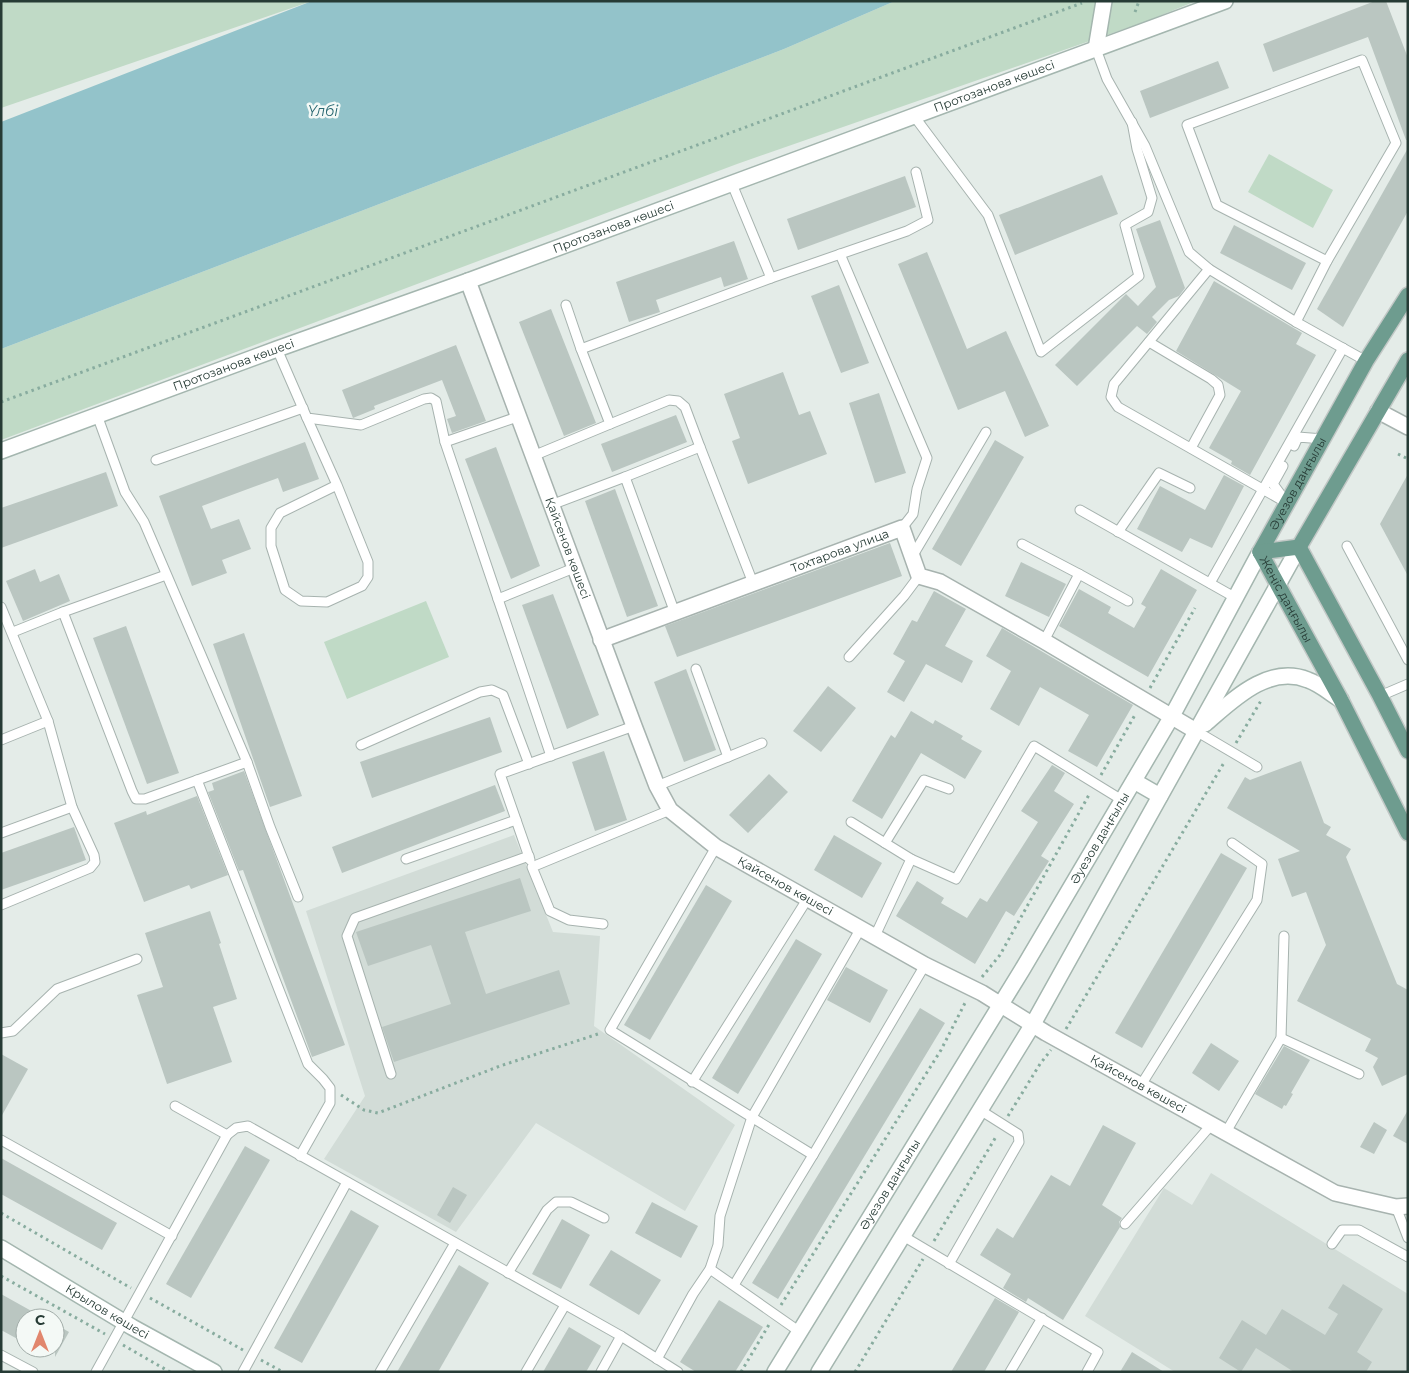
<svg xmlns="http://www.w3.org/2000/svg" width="1409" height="1373" font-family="Montserrat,sans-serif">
	<rect width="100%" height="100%" fill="#e4ece8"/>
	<g fill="#d2dcd7">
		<path d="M514 835 553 932 600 936 594 1026 735 1125 685 1211 536 1123 456 1232 324 1159 365 1096 306 911Z"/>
		<path d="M1211 1173 1408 1294V1372H1175L1085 1316 1164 1188 1192 1205Z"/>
	</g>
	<g fill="#c0dac6">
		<path d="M1 1H312L1 108Z"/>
		<path d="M895 1H1196L1147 21 737 164 1 440V349L784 49Z"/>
		<path d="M1269 154 1333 190 1313 228 1248 192Z"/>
		<path d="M426 601 449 657 347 699 324 642Z"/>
	</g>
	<path fill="#93c3ca" d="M312 1H895L784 49 1 349V122Z"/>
	<g fill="#bac6c1">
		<path d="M1375 1H1386L1408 58V140H1406L1368 37 1273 72 1263 44Z"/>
		<path d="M1218 61 1229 88 1150 118 1140 91Z"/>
		<path d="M1408 148V211L1343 327 1317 309Z"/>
		<path d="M1102 175 1118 214 1015 255 999 215Z"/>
		<path d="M905 176 916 207 798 250 787 219Z"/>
		<path d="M1160 220 1185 288 1179 296 1169 300 1152 317 1157 322 1147 334 1137 326 1077 386 1055 365 1126 294 1138 306 1156 287 1136 229Z"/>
		<path d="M1234 225 1306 263 1292 290 1220 253Z"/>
		<path d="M734 241 748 279 724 287 721 277 656 300 660 312 629 322 616 282Z"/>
		<path d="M927 252 967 349 1006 331 1049 426 1025 437 1005 391 958 410 898 264Z"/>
		<path d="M1214 281 1302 333 1296 344 1316 355 1250 475 1231 464 1232 461 1209 448 1241 391 1176 351Z"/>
		<path d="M839 285 869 363 841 373 811 296Z"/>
		<path d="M551 309 596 423 564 436 519 322Z"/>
		<path d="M456 345 486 421 452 433 447 419 456 416 442 380 374 406 375 409 353 418 342 390Z"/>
		<path d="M783 372 799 415 810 411 827 454 748 484 732 441 740 438 724 394Z"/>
		<path d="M879 393 906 473 875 483 849 403Z"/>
		<path d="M676 415 687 442 612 472 601 444Z"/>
		<path d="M995 440 1024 457 961 566 932 549Z"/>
		<path d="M305 442 319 479 283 492 278 478 202 506 211 529 239 519 251 549 222 560 227 573 192 586 159 496Z"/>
		<path d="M496 447 540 566 511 579 465 459Z"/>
		<path d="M106 472 118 506 1 548V508Z"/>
		<path d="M1408 474V576L1380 524Z"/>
		<path d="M1224 475 1244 486 1212 548 1190 538 1182 552 1137 529 1160 486 1205 510Z"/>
		<path d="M615 489 658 606 627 617 585 501Z"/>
		<path d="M890 543 902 576 677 657 665 626Z"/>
		<path d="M1021 562 1066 584 1049 617 1005 596Z"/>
		<path d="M35 569 40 582 59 574 70 601 23 621 6 581Z"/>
		<path d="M1161 569 1197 590 1148 677 1059 626 1079 589 1111 607 1108 613 1134 628 1146 607 1141 604Z"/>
		<path d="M934 591 966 609 945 646 973 661 962 683 926 664 904 702 887 692 905 661 893 654 912 620 917 622Z"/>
		<path d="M553 594 599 715 567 729 522 605Z"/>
		<path d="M126 626 179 773 147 784 93 638Z"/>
		<path d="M1002 628 1133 705 1097 767 1068 751 1089 715 1040 687 1019 726 990 709 1011 671 986 656Z"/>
		<path d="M244 633 302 796 270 807 213 644Z"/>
		<path d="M686 669 716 750 684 762 654 682Z"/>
		<path d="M828 686 856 708 821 752 793 731Z"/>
		<path d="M911 711 933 724 935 720 963 736 961 739 982 751 965 779 921 753 882 819 852 801 891 735 895 738Z"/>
		<path d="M490 717 502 752 372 798 360 762Z"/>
		<path d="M604 751 627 820 595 831 572 762Z"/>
		<path d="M1301 761 1324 823 1331 827 1326 835 1351 849 1346 857 1397 984 1408 990V1074L1382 1086 1373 1067 1378 1058 1365 1051 1371 1039 1297 1001 1326 945 1306 892 1292 897 1278 859 1300 851 1227 808 1245 777 1250 780Z"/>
		<path d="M1052 765 1065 773 1054 791 1074 804 1041 856 1049 861 1014 916 1006 911 975 964 896 916 917 881 944 898 941 903 967 918 980 898 987 902 1038 822 1021 811Z"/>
		<path d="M244 771 345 1045 312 1057 243 870 239 871 208 792 214 790 212 783Z"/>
		<path d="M769 774 788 792 748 833 729 815Z"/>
		<path d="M495 785 505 811 342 873 332 847Z"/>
		<path d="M197 796 228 875 191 889 189 885 144 902 114 823 146 811 147 815Z"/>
		<path d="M74 827 86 860 1 890V853Z"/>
		<path d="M834 835 882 863 862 898 814 870Z"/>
		<path d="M1221 853 1247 868 1142 1048 1115 1033Z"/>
		<path d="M520 878 531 911 465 932 486 994 559 970 570 1004 394 1062 382 1027 451 1004 431 945 368 966 356 932Z"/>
		<path d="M706 885 732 901 650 1040 624 1025Z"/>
		<path d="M210 911 221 943 219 944 237 999 213 1007 232 1062 167 1084 137 995 163 987 145 933Z"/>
		<path d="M796 939 822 954 738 1094 712 1078Z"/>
		<path d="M846 967 888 990 870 1023 827 1000Z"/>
		<path d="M920 1008 945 1023 778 1299 752 1283Z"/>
		<path d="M1211 1043 1239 1061 1219 1091 1192 1073Z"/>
		<path d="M1284 1046 1310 1060 1291 1093 1293 1094 1286 1106 1284 1105 1282 1109 1255 1094Z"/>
		<path d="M1 1054 28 1069 1 1117Z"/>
		<path d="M1408 1110V1144L1393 1136Z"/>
		<path d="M1374 1122 1387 1130 1374 1154 1360 1147Z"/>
		<path d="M1103 1125 1136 1143 1102 1205 1122 1218 1119 1222 1120 1227 1063 1320 1028 1298 1026 1302 1003 1288 1011 1274 980 1255 997 1228 1013 1238 1051 1175 1070 1186Z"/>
		<path d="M245 1146 270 1160 191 1298 166 1284Z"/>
		<path d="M1 1158 117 1223 102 1250 1 1194Z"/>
		<path d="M453 1187 467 1195 450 1223 437 1215Z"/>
		<path d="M652 1202 698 1226 681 1258 635 1233Z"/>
		<path d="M351 1210 379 1226 302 1363 274 1348Z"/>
		<path d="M562 1219 590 1235 561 1289 532 1274Z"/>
		<path d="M611 1250 661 1280 639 1315 589 1285Z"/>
		<path d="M459 1265 489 1283 438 1372H397Z"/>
		<path d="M1343 1284 1383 1309 1357 1352 1372 1362 1366 1372H1294L1256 1348 1241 1372 1219 1358 1242 1320 1266 1335 1282 1309 1325 1335 1338 1314 1328 1308Z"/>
		<path d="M1 1294 44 1318H25V1343L1 1330Z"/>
		<path d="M995 1298 1019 1312 984 1372H951Z"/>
		<path d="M719 1300 763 1327 735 1372H696L680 1362Z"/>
		<path d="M569 1327 601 1346 586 1372H543Z"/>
		<path d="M55 1328H62L69 1332 55 1357Z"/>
		<path d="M1132 1352 1164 1372H1120Z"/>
	</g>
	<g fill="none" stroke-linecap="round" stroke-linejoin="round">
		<defs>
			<g id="service">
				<path d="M1096 49 1107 79 1145 146 1189 252 1209 269 1296 322 1366 361"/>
				<path d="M1362 60 1396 143 1327 261 1217 205 1187 125Z"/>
				<path d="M914 116 988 215 1041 352 1139 276 1125 225 1148 212 1152 198 1137 149 1132 122"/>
				<path d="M840 254 927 458 917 489 913 514 902 528"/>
				<path d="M1209 269 1114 384 1111 397 1118 407 1287 503"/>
				<path d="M771 278 907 231 928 220 916 172"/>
				<path d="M566 305 581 349"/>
				<path d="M1296 322 1327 261"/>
				<path d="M1149 342 1211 379 1218 385 1220 395 1191 448"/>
				<path d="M277 349 307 418 361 425 424 399 431 398 436 401 445 442 517 417"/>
				<path d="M307 418 337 485 368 562V577L362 586 327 602 301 601 285 590 271 546V528L280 513 337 485"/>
				<path d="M610 424 669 400 678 401 685 407 700 447"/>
				<path d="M445 442 551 756"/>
				<path d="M1294 446 1298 437 1323 439"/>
				<path d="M533 456 610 424 581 349 771 278 732 184"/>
				<path d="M156 460 303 408"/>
				<path d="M1283 466 1273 484 1284 499"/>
				<path d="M625 477 700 447 753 583"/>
				<path d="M551 505 625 477 675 613"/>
				<path d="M1080 510 1236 598"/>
				<path d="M1118 532 1159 473 1190 488"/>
				<path d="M1022 544 1079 574"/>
				<path d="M1347 546 1408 660"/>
				<path d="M912 557 986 432"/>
				<path d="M1210 583 1343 348"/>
				<path d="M498 599 574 568"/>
				<path d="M1 607 48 721 72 807 94 855 95 862 90 868 1 905"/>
				<path d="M63 612 166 575"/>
				<path d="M13 632 63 612 132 791 136 799H145L247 762 144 522 125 492 97 415"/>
				<path d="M1044 641 1079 574 1128 601"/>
				<path d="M849 657 904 596 919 576"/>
				<path d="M696 669 728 757"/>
				<path d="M1380 696 1408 684"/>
				<path d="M1196 731 1257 767"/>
				<path d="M1 740 48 721"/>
				<path d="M361 745 480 692 492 690 503 695 529 764"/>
				<path d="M247 762 270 827 298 897"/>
				<path d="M197 780 308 1064 323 1079 330 1088V1103L300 1156"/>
				<path d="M657 786 762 743"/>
				<path d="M851 822 911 859 875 936"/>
				<path d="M1 833 72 807"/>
				<path d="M885 843 924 780 949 789"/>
				<path d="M716 847 610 1030 813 1155"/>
				<path d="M406 859 516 820"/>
				<path d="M911 859 956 879 1034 746 1122 800"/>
				<path d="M530 860 500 774 634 726"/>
				<path d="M603 924 569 920 550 911 532 867 670 810"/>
				<path d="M1 1033 13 1031 57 989 137 959"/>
				<path d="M1281 1038 1359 1074"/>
				<path d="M391 1074 347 936 355 918 529 856"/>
				<path d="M692 1082 808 898"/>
				<path d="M1141 1085 1257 900 1262 864 1232 843"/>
				<path d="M175 1106 227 1135"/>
				<path d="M1226 1132 1281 1038 1284 936"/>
				<path d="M1 1140 172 1236"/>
				<path d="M1396 1207 1408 1238"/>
				<path d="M1125 1224 1212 1124"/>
				<path d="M903 1236 1098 1352 1087 1372"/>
				<path d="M1332 1244 1342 1230H1359L1408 1257"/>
				<path d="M949 1264 1019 1142 1018 1134 980 1110"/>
				<path d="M710 1269 800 1332"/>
				<path d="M508 1273 547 1210 556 1202H571L604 1218"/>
				<path d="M734 1285 813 1155 925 965"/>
				<path d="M1 1355 33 1372"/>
				<path d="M657 1359 693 1294 710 1269 718 1245 720 1216 752 1117 861 928"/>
				<path d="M96 1372 227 1135 236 1128 248 1126 621 1336 678 1372"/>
				<path d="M243 1372 347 1182"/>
				<path d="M380 1372 455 1243"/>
				<path d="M526 1372 565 1305"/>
				<path d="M601 1372 621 1336"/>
				<path d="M1010 1372 1042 1318"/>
			</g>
			<g id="minor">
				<path id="s1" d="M468 281 634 726 657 786 670 810 716 847 925 965 982 993 1046 1033 1335 1193 1396 1207 1408 1206"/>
				<path d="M1378 411 1408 427"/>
				<path id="s2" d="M601 640 902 528 919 576 940 582 1044 641 1196 731"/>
			</g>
			<g id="secondary">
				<path d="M1096 49 1104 1"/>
				<path id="s3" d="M1 451 277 349 468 281 1225 1"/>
				<path d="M1205 724C1233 700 1268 664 1308 680 1320 684 1331 694 1341 700"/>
				<path d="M1134 781 1160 796"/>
				<path id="s4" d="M1 1248 132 1327 214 1372"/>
				<path id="s5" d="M775 1372 1022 970 1172 716 1260 552"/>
				<path d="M819 1372 1033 1024 1299 547"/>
			</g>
			<g id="primary">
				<path d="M1299 547 1408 360"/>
				<path id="s6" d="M1260 552 1341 700 1408 833"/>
				<path id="s7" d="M1260 552 1366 361 1408 295"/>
				<path d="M1260 552 1299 547 1380 696 1408 751"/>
			</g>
		</defs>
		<use href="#service" stroke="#a7b3af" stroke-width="11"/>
		<use href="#minor" stroke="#a7b3af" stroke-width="18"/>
		<use href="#secondary" stroke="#a4b6af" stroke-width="18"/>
		<use href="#primary" stroke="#c2c8c6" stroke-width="18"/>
		<g stroke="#88ac9f" stroke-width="3" stroke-dasharray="2.5 4" stroke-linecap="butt">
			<path d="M1135 12 1139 1"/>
			<path d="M1 402 1082 3"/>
			<path d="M1398 454 1408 459"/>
			<path d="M1150 688 1195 608"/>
			<path d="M1236 743 1262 699"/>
			<path d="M1101 775 1136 713"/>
			<path d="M982 977 1000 955 1090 793"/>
			<path d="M1066 1029 1225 761"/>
			<path d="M341 1095 364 1110 378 1113 500 1066 601 1033"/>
			<path d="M1008 1116 1040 1064 1051 1050"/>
			<path d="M1 1213 131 1288"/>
			<path d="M934 1241 997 1135"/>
			<path d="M1 1276 105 1334"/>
			<path d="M150 1298 243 1350"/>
			<path d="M781 1305 941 1050 966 1001"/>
			<path d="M123 1345 170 1372"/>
			<path d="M261 1360 283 1372"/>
			<path d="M741 1372 770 1323"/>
			<path d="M855 1372 923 1259"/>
		</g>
		<use href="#service" stroke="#fff" stroke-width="9"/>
		<use href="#minor" stroke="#fff" stroke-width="15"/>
		<use href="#secondary" stroke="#fff" stroke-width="15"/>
		<use href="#primary" stroke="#6e9c8f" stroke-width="15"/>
	</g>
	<g text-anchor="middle" stroke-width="5" stroke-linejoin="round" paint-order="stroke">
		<g font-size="12" fill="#263b35" stroke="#f4f9f6">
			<text dy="4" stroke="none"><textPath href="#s3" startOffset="1058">Протозанова көшесі</textPath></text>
			<text dy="4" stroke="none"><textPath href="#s3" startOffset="652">Протозанова көшесі</textPath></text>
			<text dy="4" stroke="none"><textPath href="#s3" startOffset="248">Протозанова көшесі</textPath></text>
			<text dy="4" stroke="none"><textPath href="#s7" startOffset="78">Әуезов даңғылы</textPath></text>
			<text dy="4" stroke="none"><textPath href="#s1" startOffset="285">Қайсенов көшесі</textPath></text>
			<text dy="4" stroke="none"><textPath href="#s2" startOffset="255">Тохтарова улица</textPath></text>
			<text dy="4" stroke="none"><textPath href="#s6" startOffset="54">Жеңіс даңғылы</textPath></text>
			<text dy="4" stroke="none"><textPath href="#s5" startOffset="625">Әуезов даңғылы</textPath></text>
			<text dy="4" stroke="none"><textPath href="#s1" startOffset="705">Қайсенов көшесі</textPath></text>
			<text dy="4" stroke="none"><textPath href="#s1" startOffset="1110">Қайсенов көшесі</textPath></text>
			<text dy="4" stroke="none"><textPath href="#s5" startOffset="220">Әуезов даңғылы</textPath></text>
			<text dy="4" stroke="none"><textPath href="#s4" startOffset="124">Крылов көшесі</textPath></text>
		</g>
		<g font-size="14" font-style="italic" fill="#276670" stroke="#f4f9f6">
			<text x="323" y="116">Үлбі</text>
		</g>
	</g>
	<rect width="1409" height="1373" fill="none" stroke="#263b35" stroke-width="5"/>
	<g transform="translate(40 1333)"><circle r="24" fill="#f4f9f6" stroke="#a2ada9"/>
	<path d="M0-4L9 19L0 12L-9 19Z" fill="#e1866d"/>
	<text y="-8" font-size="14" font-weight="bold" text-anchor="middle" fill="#263b35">С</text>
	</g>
</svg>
